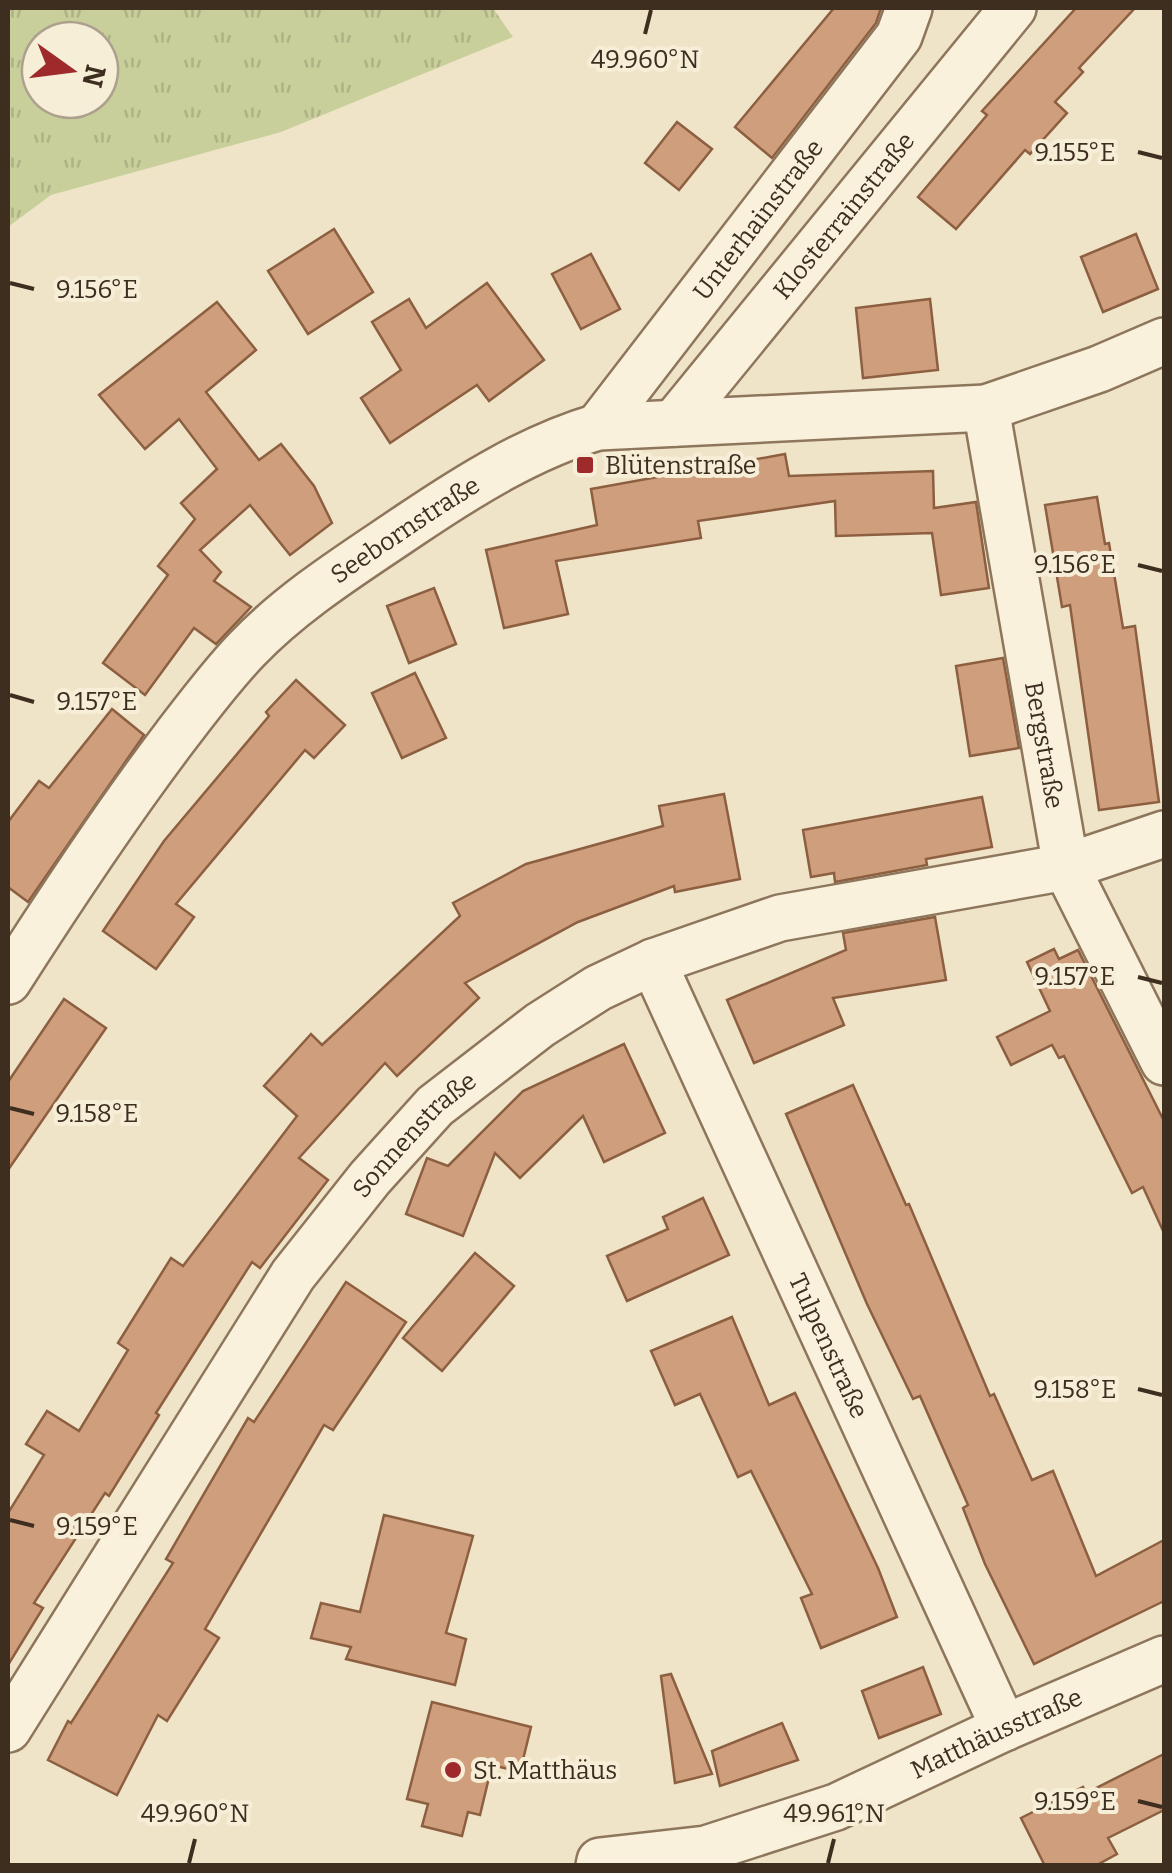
<svg xmlns="http://www.w3.org/2000/svg" width="1172" height="1873" font-family="Bitter,serif">
	<defs>
		<pattern id="grass-tufts" width="24" height="20" patternUnits="userSpaceOnUse" patternTransform="scale(2.5)"><rect width="24" height="20" fill="#c9cf9b"/><path d="M3 7l-1-3M5 7V3M7 7l1-3M15 17l-1-3M17 17v-4M19 17l1-3" fill="none" stroke="#aeb285"/></pattern>
	</defs>
	<rect width="100%" height="100%" fill="#f0e4c8"/>
	<path fill="url(#grass-tufts)" fill-rule="evenodd" d="M8 8H493L513 37 281 132 51 195 8 227ZM40 40H100V100H40Z"/>
	<g fill="#cf9f7d" stroke="#8d5f41" stroke-width="2.5">
		<path d="M834 8H881L876 23 772 158 735 127Z"/>
		<path d="M1076 8H1135L1079 68 1083 72 1055 102 1067 113 1030 154 1025 150 956 229 918 197 987 115 982 111Z"/>
		<path d="M677 122 712 149 679 190 645 163Z"/>
		<path d="M334 229 373 292 308 334 268 271Z"/>
		<path d="M1136 234 1158 289 1103 312 1081 257Z"/>
		<path d="M591 254 620 309 581 329 552 274Z"/>
		<path d="M487 283 544 360 489 401 477 385 390 443 361 398 401 370 372 322 409 299 426 328Z"/>
		<path d="M930 299 938 370 863 378 856 308Z"/>
		<path d="M217 302 256 350 206 392 259 460 281 444 314 486 332 523 290 555 250 505 200 550 221 572 214 581 251 607 216 644 194 628 145 695 103 663 168 575 158 566 195 519 181 503 217 469 179 419 145 449 99 395Z"/>
		<path d="M785 454 789 476 933 471 934 508 976 502 989 588 941 595 932 533 836 536 835 501 698 521 701 538 556 561 568 614 504 628 486 550 597 525 591 489Z"/>
		<path d="M1097 497 1105 544 1109 543 1123 628 1135 626 1159 802 1099 810 1070 605 1062 607 1045 505Z"/>
		<path d="M434 588 456 644 409 663 387 606Z"/>
		<path d="M1003 658 1019 748 970 756 956 666Z"/>
		<path d="M415 673 446 738 402 758 372 693Z"/>
		<path d="M296 680 345 725 314 758 305 750 176 904 194 917 156 969 103 931 164 841 269 716 266 712Z"/>
		<path d="M112 709 144 735 28 902 8 887V822L39 781 49 788Z"/>
		<path d="M724 794 740 879 675 892 674 886 578 922 465 983 479 998 397 1076 385 1063 299 1158 328 1180 260 1268 252 1262 156 1413 159 1415 109 1496 105 1493 34 1603 43 1608 8 1665V1513L44 1455 26 1444 47 1411 79 1431 128 1350 118 1343 171 1258 183 1266 297 1116 264 1086 311 1034 322 1045 460 916 453 903 526 864 663 826 659 806Z"/>
		<path d="M982 797 992 847 926 859 927 865 835 882 834 873 811 877 803 830Z"/>
		<path d="M935 917 946 980 833 998 844 1025 754 1063 727 1000 846 950 843 933Z"/>
		<path d="M1054 949 1059 959 1078 950 1164 1121V1233L1143 1187 1132 1193 1064 1056 1059 1058 1052 1045 1011 1065 997 1037 1050 1011 1027 962Z"/>
		<path d="M64 999 106 1028 8 1170V1082Z"/>
		<path d="M624 1044 665 1133 604 1162 583 1116 520 1178 495 1153 463 1236 406 1214 427 1158 448 1166 523 1091Z"/>
		<path d="M853 1085 906 1205 909 1204 990 1396 994 1394 1032 1480 1053 1471 1096 1576 1164 1540V1601L1034 1664 985 1564 963 1508 968 1505 920 1396 913 1399 867 1304 786 1114Z"/>
		<path d="M703 1198 729 1255 627 1301 607 1256 668 1229 663 1217Z"/>
		<path d="M475 1253 514 1286 442 1371 403 1338Z"/>
		<path d="M346 1282 406 1322 333 1430 324 1425 205 1629 219 1638 167 1721 158 1715 117 1795 48 1760 68 1721 71 1723 173 1563 166 1559 248 1418 254 1422Z"/>
		<path d="M732 1317 769 1405 795 1393 878 1568 897 1617 821 1648 801 1598 812 1594 751 1471 738 1477 700 1394 675 1405 651 1351Z"/>
		<path d="M384 1515 473 1536 446 1633 466 1639 455 1685 346 1659 351 1647 311 1638 321 1603 360 1612Z"/>
		<path d="M923 1667 941 1714 879 1738 862 1691Z"/>
		<path d="M671 1674 712 1774 675 1783 661 1676Z"/>
		<path d="M432 1702 531 1727 520 1772 492 1765 480 1815 468 1812 462 1836 422 1826 428 1804 407 1799Z"/>
		<path d="M782 1723 798 1760 720 1786 712 1751Z"/>
		<path d="M1164 1754V1810L1108 1838 1117 1854 1095 1866H1045L1021 1818 1083 1787 1086 1793Z"/>
	</g>
	<g fill="none" stroke-linecap="round" stroke-linejoin="round">
		<defs>
			<g id="minor">
				<path id="s1" d="M986 408 1066 867 1164 1062"/>
				<path id="s2" d="M674 423 1013 8"/>
				<path id="s3" d="M598 427 899 36 909 8"/>
				<path id="s4" d="M653 962 1004 1728"/>
				<path id="s5" d="M8 981C61 898 115 816 175 737 198 707 221 676 247 649 294 600 354 563 410 525 468 486 530 447 598 427L986 408 1099 369 1164 341"/>
				<path id="s6" d="M8 1729 293 1275 370 1178 435 1106 540 1025 598 988 653 962 780 918 1066 867 1164 834"/>
				<path id="s7" d="M599 1866 600 1861 706 1849 836 1807 1004 1728 1164 1659"/>
			</g>
		</defs>
		<use href="#minor" stroke="#8d765c" stroke-width="50"/>
		<use href="#minor" stroke="#faf1dc" stroke-width="45"/>
	</g>
	<path fill="none" stroke="#3d2e20" stroke-width="4" d="M645 34 651 10M1138 152 1162 158M10 283 34 289M1138 565 1162 571M10 695 34 702M1138 977 1162 983M10 1108 34 1114M1138 1389 1162 1395M10 1520 34 1526M1138 1801 1162 1807M189 1863 195 1839M828 1863 834 1839"/>
	<g fill="#9e2a2b" stroke="#f7eed8" stroke-width="4">
		<rect x="575" y="455" width="20" height="20" rx="5"/>
		<circle cx="453" cy="1770" r="10"/>
	</g>
	<g text-anchor="middle" stroke-width="8" stroke-linejoin="round" paint-order="stroke">
		<g font-size="25" fill="#3d2e20" stroke="#f7eed8">
			<text dy="9" stroke="none"><textPath href="#s2" startOffset="268">Klosterrainstraße</textPath></text>
			<text dy="9" stroke="none"><textPath href="#s3" startOffset="262">Unterhainstraße</textPath></text>
			<text dy="9" stroke="none"><textPath href="#s5" startOffset="608">Seebornstraße</textPath></text>
			<text dy="9" stroke="none"><textPath href="#s1" startOffset="342">Bergstraße</textPath></text>
			<text dy="9" stroke="none"><textPath href="#s6" startOffset="722">Sonnenstraße</textPath></text>
			<text dy="9" stroke="none"><textPath href="#s4" startOffset="422">Tulpenstraße</textPath></text>
			<text dy="9" stroke="none"><textPath href="#s7" startOffset="425">Matthäusstraße</textPath></text>
		</g>
		<g font-size="25" fill="#3d2e20" stroke="#f7eed8" text-anchor="start">
			<text x="605" y="474">Blütenstraße</text>
			<text x="473" y="1779">St. Matthäus</text>
		</g>
	</g>
	<g font-size="25" text-anchor="middle" fill="#3d2e20" stroke="#f7eed8" stroke-width="8" stroke-linejoin="round" paint-order="stroke">
		<text x="645" y="68">49.960°N</text>
		<text x="1075" y="161">9.155°E</text>
		<text x="97" y="298">9.156°E</text>
		<text x="1075" y="573">9.156°E</text>
		<text x="97" y="710">9.157°E</text>
		<text x="1075" y="985">9.157°E</text>
		<text x="97" y="1122">9.158°E</text>
		<text x="1075" y="1398">9.158°E</text>
		<text x="97" y="1535">9.159°E</text>
		<text x="1075" y="1810">9.159°E</text>
		<text x="195" y="1822">49.960°N</text>
		<text x="834" y="1822">49.961°N</text>
	</g>
	<rect width="1172" height="1873" fill="none" stroke="#3d2e20" stroke-width="20"/>
	<g transform="translate(70 70) rotate(104)"><circle r="48" fill="#f7eed8" stroke="#ada18e" stroke-width="2.5"/>
	<path d="M0-8L18 38L0 25L-18 38Z" fill="#9e2a2b"/>
	<text y="-15" font-size="28" font-weight="bold" text-anchor="middle" fill="#3d2e20">N</text>
	</g>
</svg>
